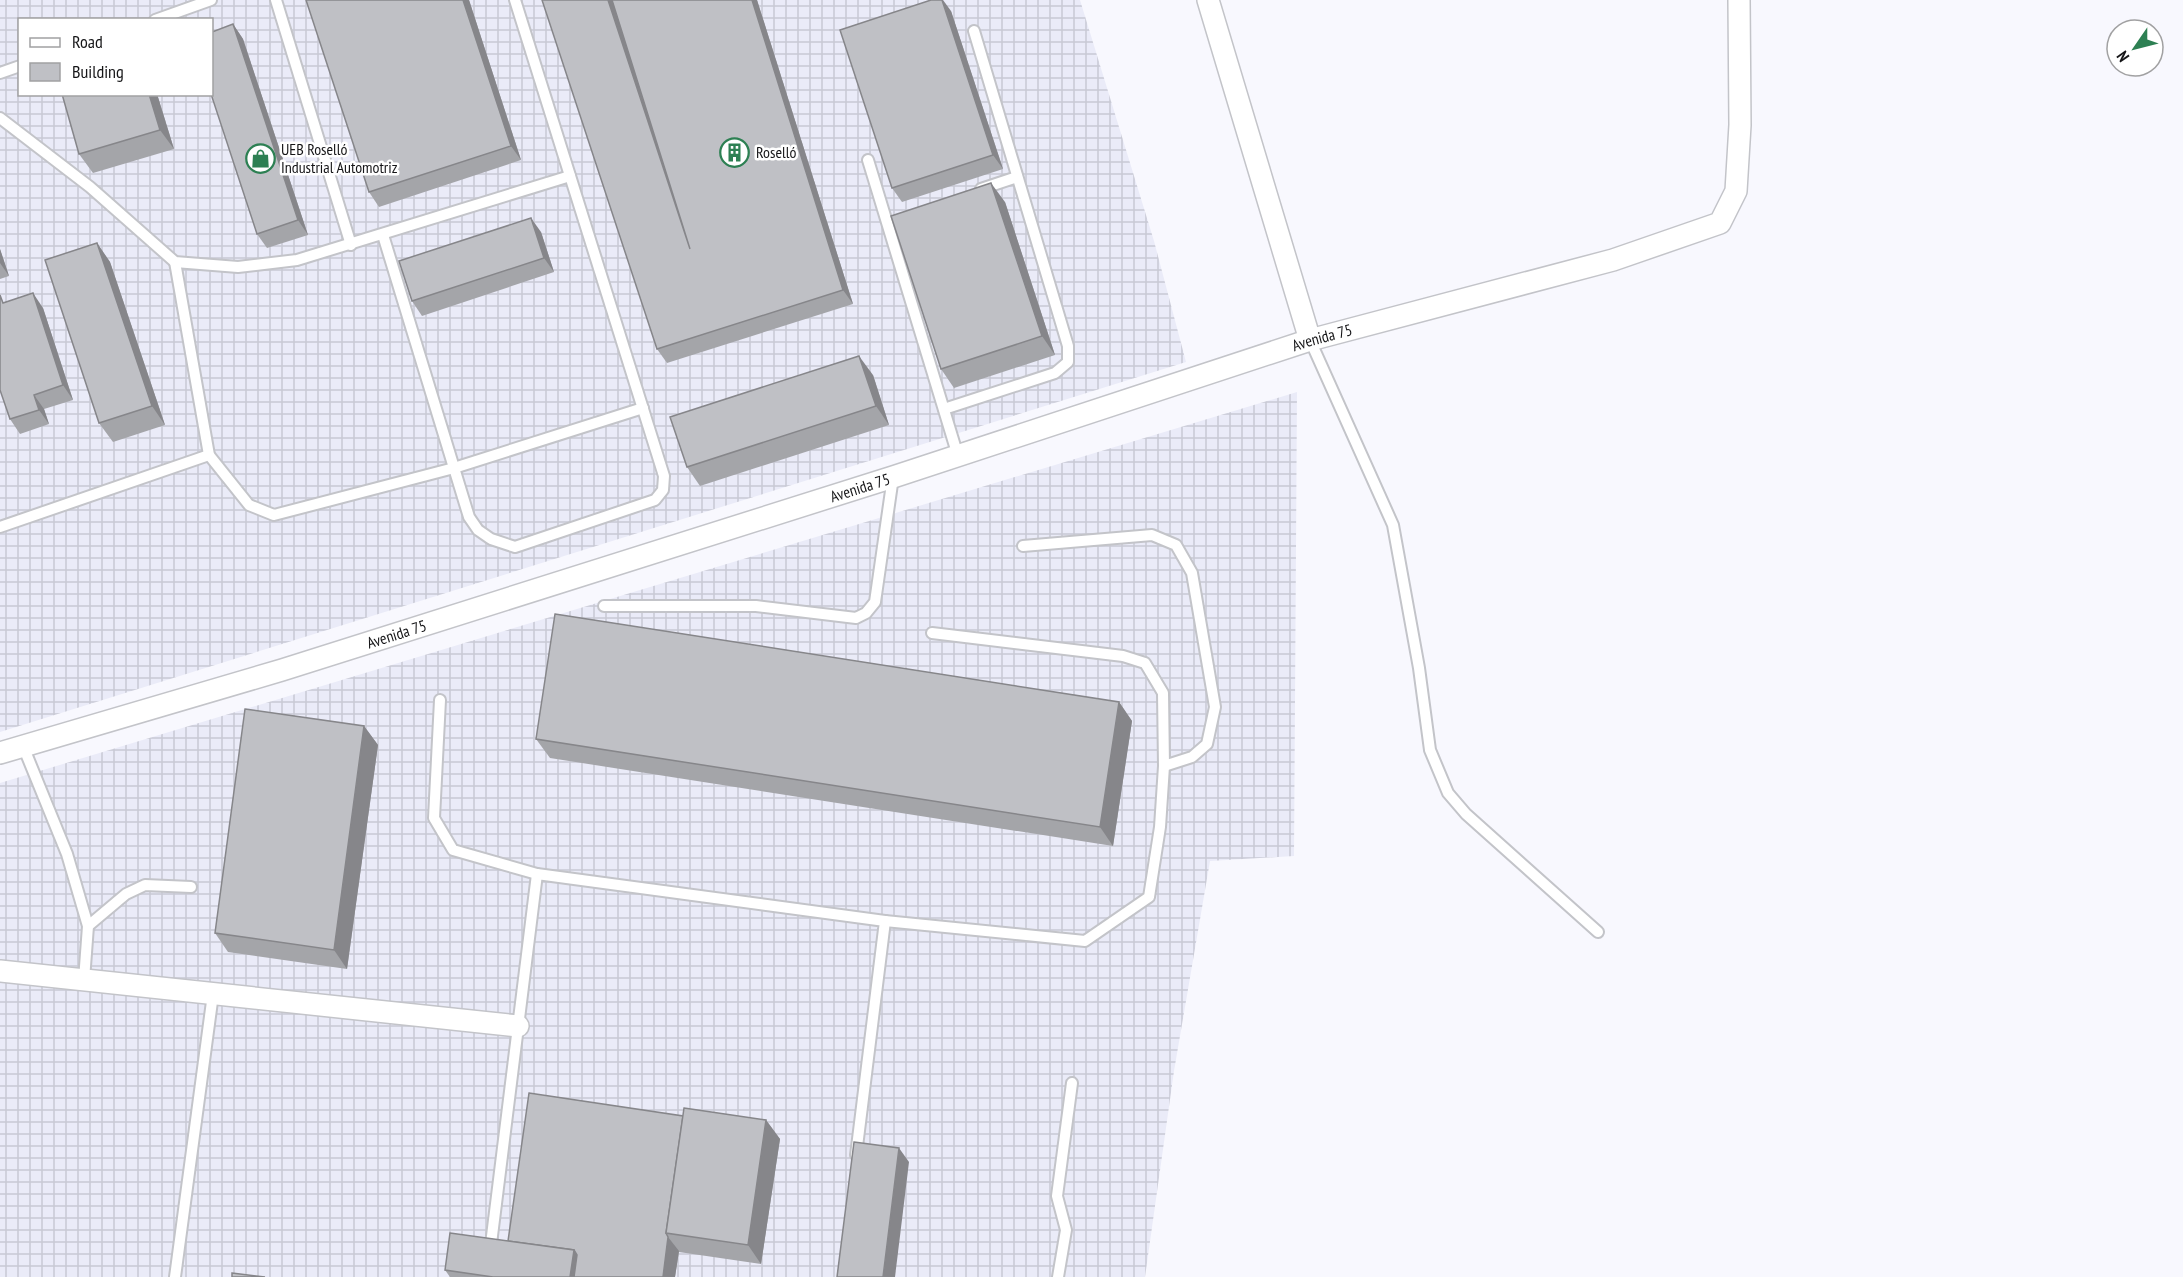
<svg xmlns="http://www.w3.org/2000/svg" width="2183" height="1277" font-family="'PT Sans Narrow',sans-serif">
	<defs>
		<pattern id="industrial-grid" width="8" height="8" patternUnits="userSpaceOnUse" patternTransform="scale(1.5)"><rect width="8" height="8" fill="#eaebf8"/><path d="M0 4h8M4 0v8" fill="none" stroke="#c8c9d4"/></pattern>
	</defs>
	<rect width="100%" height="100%" fill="#f8f8fe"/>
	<g fill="url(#industrial-grid)" fill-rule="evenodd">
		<path d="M0 0H1080L1154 241 1186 362 0 732ZM20 20H212V94H20Z"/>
		<path d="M1297 392 1294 856 1210 861 1174 1071 1145 1277H0V783Z"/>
	</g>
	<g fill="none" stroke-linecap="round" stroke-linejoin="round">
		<defs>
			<g id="service">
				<path d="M276 0 351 245"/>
				<path d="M155 20 211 0"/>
				<path d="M0 73 20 66"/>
				<path d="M0 118 90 187 175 262 238 267 297 260 570 176"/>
				<path d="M868 160 958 456"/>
				<path d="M981 189 1017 177"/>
				<path d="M383 235 469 517 478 530 491 539 515 547 655 500 663 490 664 476 515 0"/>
				<path d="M175 262 209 455 249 505 274 515 454 468 643 408"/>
				<path d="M1310 340 1393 525 1419 668 1430 750 1448 793 1466 814 1598 932"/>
				<path d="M944 409 1055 373 1068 362V346L974 31"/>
				<path d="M0 527 209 455"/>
				<path d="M1023 546 1152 535 1176 545 1192 573 1215 707 1207 744 1192 757 1164 766"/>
				<path d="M604 606H756L856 618 866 613 875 602 893 477"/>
				<path d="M440 700 434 818 453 850 537 874"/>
				<path d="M23 746 67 854 88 926 84 980"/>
				<path d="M885 921 1085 941 1149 897 1160 827 1164 766 1163 693 1145 663 1123 656 932 633"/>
				<path d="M88 926 126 894 145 885 191 887"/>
				<path d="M490 1252 537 874 885 921 856 1155"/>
				<path d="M175 1277 213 994"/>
				<path d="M1058 1277 1066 1230 1057 1196 1072 1083"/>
			</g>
			<g id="minor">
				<path d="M1208 0 1310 340"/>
				<path id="s1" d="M0 753 282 670 893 477 1310 340 1613 260 1720 223 1736 191 1740 125 1739 0"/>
				<path d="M0 971 518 1026"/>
			</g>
		</defs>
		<use href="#service" stroke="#c3c4c9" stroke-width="14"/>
		<use href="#minor" stroke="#c3c4c9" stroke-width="24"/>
		<use href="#service" stroke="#fff" stroke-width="10"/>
		<use href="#minor" stroke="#fff" stroke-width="21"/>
	</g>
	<g fill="#a4a5a9">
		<path d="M469 0 521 160 379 207 369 192Z"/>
		<path d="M542 0H757L853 304 667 363 657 349Z"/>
		<path d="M951 11 1003 169 902 202 892 188Z"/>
		<path d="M233 24 243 39 308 235 267 248 257 234Z"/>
		<path d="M157 94 174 149 93 173 79 154Z"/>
		<path d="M1005 202 1055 355 954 388 941 369Z"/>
		<path d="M541 232 554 272 422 316 412 301Z"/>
		<path d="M97 243 110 262 165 425 113 442 99 423Z"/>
		<path d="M0 249 9 276 0 279Z"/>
		<path d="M5 302 43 308 73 400 44 409 49 424 20 434 10 419Z"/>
		<path d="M873 375 889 425 700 486 687 467Z"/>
		<path d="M1119 702 1132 721 1113 846 550 758 536 739Z"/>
		<path d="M364 726 378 745 347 969 228 952 215 933Z"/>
		<path d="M683 1116 766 1120 780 1139 761 1264 679 1252V1251L675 1277H450L445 1270 508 1241Z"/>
	</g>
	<g fill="#86868a">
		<path d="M463 0H469L521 160 511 146Z"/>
		<path d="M608 0H613L690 249Z"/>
		<path d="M752 0H757L853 304 843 290Z"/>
		<path d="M942 0H943L951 11 1003 169 993 155Z"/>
		<path d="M233 24 243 39 308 235 298 220Z"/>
		<path d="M149 94H157L174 149 160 130Z"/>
		<path d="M991 183 1005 202 1055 355 1042 336Z"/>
		<path d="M531 218 541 232 554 272 544 258Z"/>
		<path d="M97 243 110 262 165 425 152 406Z"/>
		<path d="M0 249 9 276 0 263Z"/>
		<path d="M33 293 43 308 73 400 63 385Z"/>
		<path d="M859 356 873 375 889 425 876 406Z"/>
		<path d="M34 395 44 409 49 424 39 410Z"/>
		<path d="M1119 702 1132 721 1113 846 1100 827Z"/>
		<path d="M364 726 378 745 347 969 334 950Z"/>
		<path d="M766 1120 780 1139 761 1264 748 1245Z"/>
		<path d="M899 1148 909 1162 895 1277H883Z"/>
		<path d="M668 1237 679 1251 675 1277H663Z"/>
		<path d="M574 1250 587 1269 586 1277H570Z"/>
	</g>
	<g fill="#bfc0c5" stroke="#86868a" stroke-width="1.5">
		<path d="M306 0H463L511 146 369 192Z"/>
		<path d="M542 0H608L690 249 612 0H752L843 290 657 349Z"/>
		<path d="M931 0H942L993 155 892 188 840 30Z"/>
		<path d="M233 24 298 220 257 234 211 94 212 32Z"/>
		<path d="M62 94H149L160 130 79 154Z"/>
		<path d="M991 183 1042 336 941 369 891 216Z"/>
		<path d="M531 218 544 258 412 301 399 261Z"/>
		<path d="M97 243 152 406 99 423 45 260Z"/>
		<path d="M33 293 63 385 34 395 39 410 10 419 0 390V295L3 303Z"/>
		<path d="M859 356 876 406 687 467 670 417Z"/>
		<path d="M555 614 1119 702 1100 827 536 739Z"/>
		<path d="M245 709 364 726 334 950 215 933Z"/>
		<path d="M529 1093 683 1116 666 1233 668 1237 663 1277H574L577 1255 574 1250 508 1241Z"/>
		<path d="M684 1108 766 1120 748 1245 666 1233Z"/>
		<path d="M854 1142 899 1148 883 1277H837Z"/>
		<path d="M450 1233 574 1250 570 1277H493L445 1270Z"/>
		<path d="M232 1273 265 1277H232Z"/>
	</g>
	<defs>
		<symbol id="building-ring" viewBox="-11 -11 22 22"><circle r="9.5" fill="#fff" stroke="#2d8053" stroke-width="1.5"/><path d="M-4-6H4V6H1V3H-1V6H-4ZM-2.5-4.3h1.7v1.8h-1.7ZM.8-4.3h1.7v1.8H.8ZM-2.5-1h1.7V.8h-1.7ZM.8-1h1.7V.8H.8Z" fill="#2d8053"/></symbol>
		<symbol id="shop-ring" viewBox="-11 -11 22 22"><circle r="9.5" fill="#fff" stroke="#2d8053" stroke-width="1.5"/><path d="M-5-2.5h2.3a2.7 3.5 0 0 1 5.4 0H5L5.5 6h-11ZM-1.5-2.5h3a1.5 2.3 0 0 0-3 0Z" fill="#2d8053"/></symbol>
	</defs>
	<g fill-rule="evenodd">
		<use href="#building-ring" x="718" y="136" width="33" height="33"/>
		<use href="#shop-ring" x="244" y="142" width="33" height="33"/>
	</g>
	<g text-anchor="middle" stroke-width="5" stroke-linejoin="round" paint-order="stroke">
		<g font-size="16" fill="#151517" stroke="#fff" text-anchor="start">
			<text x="281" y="155">UEB Roselló<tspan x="281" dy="18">Industrial Automotriz</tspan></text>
			<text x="756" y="158">Roselló</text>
		</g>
		<g font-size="16" fill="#151517" stroke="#fff">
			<text dy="6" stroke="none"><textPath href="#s1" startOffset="1386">Avenida 75</textPath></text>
			<text dy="6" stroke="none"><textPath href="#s1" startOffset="900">Avenida 75</textPath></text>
			<text dy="6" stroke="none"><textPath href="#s1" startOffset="414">Avenida 75</textPath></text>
		</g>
	</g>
	<rect x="18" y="18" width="195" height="78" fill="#ffffff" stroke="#a1a1a2" stroke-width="1.5"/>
	<rect x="30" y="38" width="30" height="9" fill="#ffffff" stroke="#a1a1a2" stroke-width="1.5"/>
	<text x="72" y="48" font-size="18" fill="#151517">Road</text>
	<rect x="30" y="63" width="30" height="18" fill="#bfc0c5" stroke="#a1a1a2" stroke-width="1.5"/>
	<text x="72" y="78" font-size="18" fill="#151517">Building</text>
	<g transform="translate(2135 48) rotate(235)"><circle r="28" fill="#ffffff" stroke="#a1a1a2" stroke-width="1.5"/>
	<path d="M0-4.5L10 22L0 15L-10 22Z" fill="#2d8053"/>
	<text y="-9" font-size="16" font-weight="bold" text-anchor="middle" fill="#151517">N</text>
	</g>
</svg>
